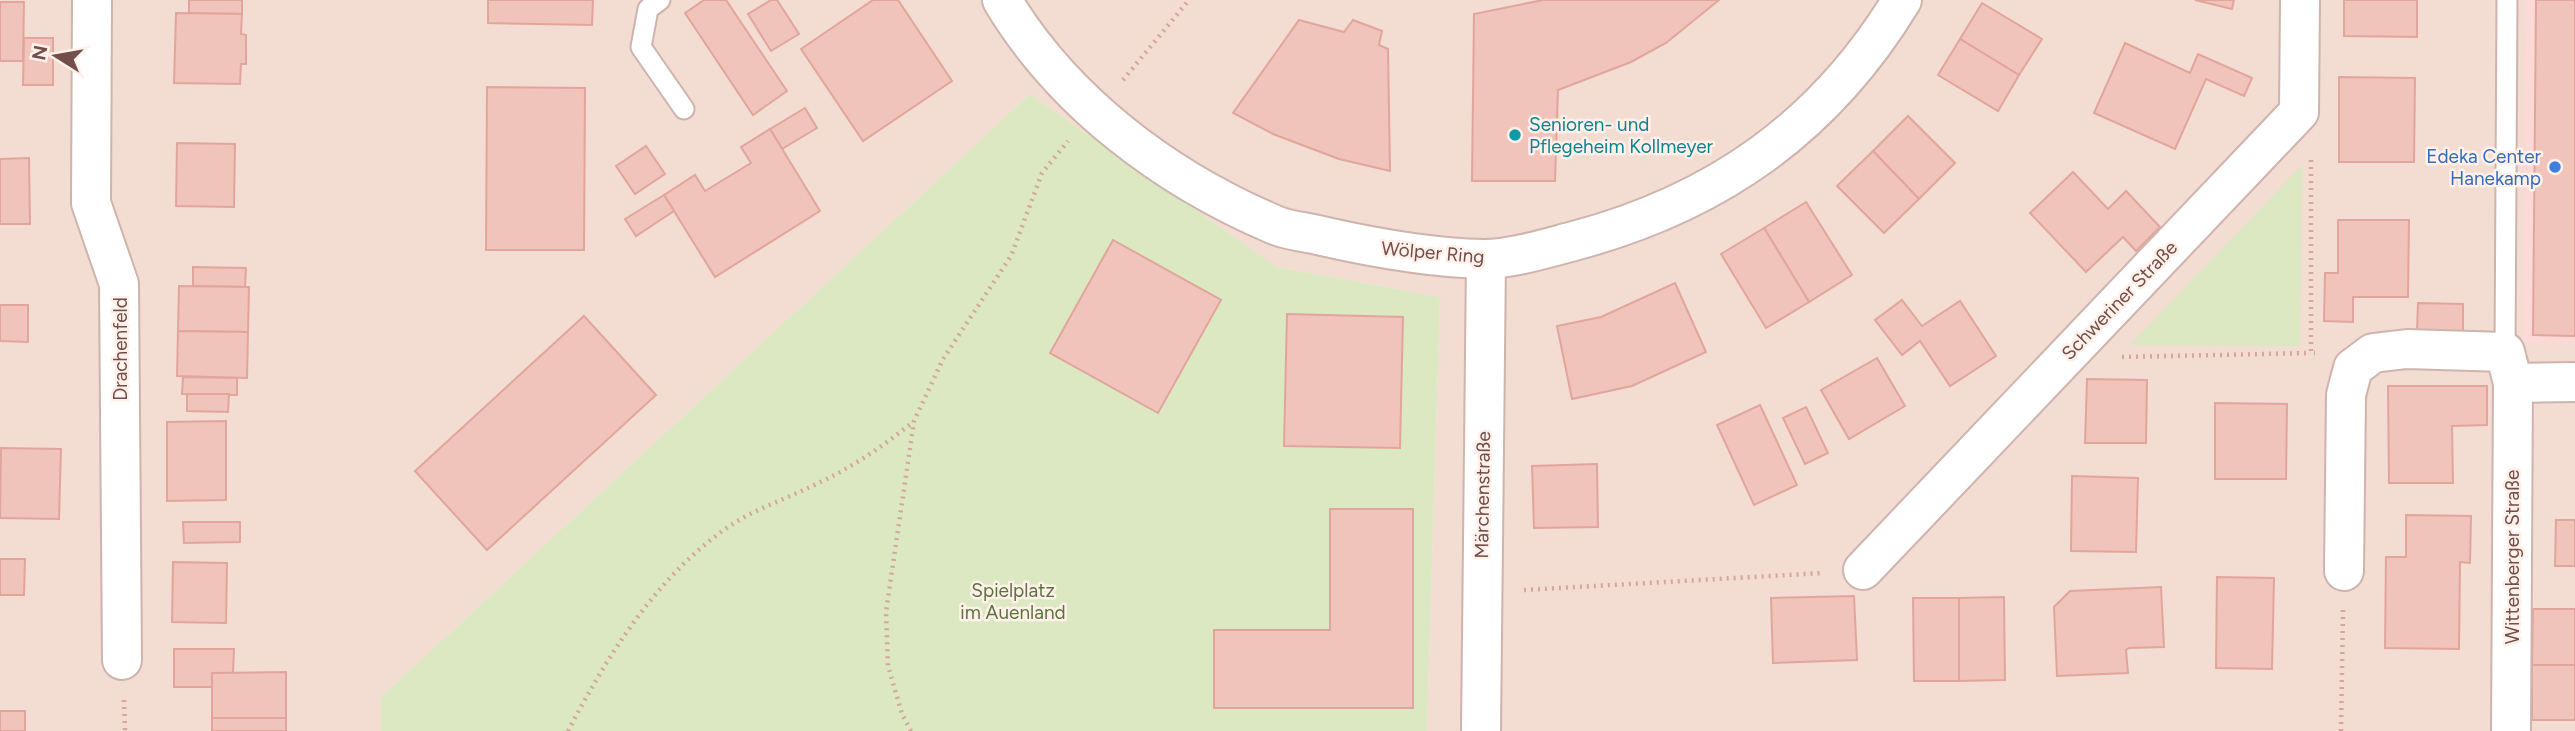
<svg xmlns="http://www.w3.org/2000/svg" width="2575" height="731" font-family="Figtree,sans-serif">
	<rect width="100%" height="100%" fill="#fbece3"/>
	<path fill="#f3dcd1" d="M0 0H2575V731H1427L1440 297 1277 267 1030 94 381 697V731H0Z"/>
	<path fill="#fcd9d7" d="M2525 0H2575V344L2524 343Z"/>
	<g fill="#dbe8c2">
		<path d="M1030 94 1277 267 1440 297 1427 731H381V697Z"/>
		<path d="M2302 165 2300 346 2130 345Z"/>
	</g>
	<g fill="#f0c3bb" stroke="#e2a59c" stroke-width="2">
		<path d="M189 0H242V14L189 13Z"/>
		<path d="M488 0H593L592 25 488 23Z"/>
		<path d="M704 0H726L787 91 753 115 685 13Z"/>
		<path d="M771 0H777L799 34 771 51 748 14Z"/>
		<path d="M873 0H898L952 81 863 141 801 49Z"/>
		<path d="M1543 0H1719L1666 43 1631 62 1558 90 1555 181H1472L1474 14Z"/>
		<path d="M2195 0H2234L2232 9Z"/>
		<path d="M2344 0H2417V37L2344 36Z"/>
		<path d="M2536 0H2575V336L2533 335Z"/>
		<path d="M0 2H24L23 61H0Z"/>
		<path d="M1982 3 2042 39 2019 75 1960 39Z"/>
		<path d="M176 13 242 14 241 34 246 35V64H241L240 84 174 83Z"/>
		<path d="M1299 20 1344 32 1353 20 1382 31 1379 45 1388 49 1390 171 1339 159 1273 134 1233 113Z"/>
		<path d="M24 38H53V85H23Z"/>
		<path d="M1960 39 2019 75 1998 111 1938 75Z"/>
		<path d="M2125 43 2190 73 2198 54 2252 78 2244 96 2206 79 2175 149 2094 113Z"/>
		<path d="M2339 77 2415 78 2414 162H2339Z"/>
		<path d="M487 87 585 88 584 250H486Z"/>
		<path d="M805 108 817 128 782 149 770 129Z"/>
		<path d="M1908 116 1955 163 1919 199 1873 151Z"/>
		<path d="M770 129 820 211 715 277 664 195 695 175 705 191 751 163 741 147Z"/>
		<path d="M177 143 235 144 234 207 176 206Z"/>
		<path d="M646 146 665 174 635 194 616 166Z"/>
		<path d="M1873 151 1919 199 1884 233 1837 186Z"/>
		<path d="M29 158 30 224H0V159Z"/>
		<path d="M2073 172 2108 209 2126 191 2160 227 2136 251 2123 237 2086 272 2030 213Z"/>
		<path d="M664 195 674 211 636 236 625 219Z"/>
		<path d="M1806 202 1852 275 1809 302 1764 228Z"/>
		<path d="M2338 220H2409L2408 297H2353V322L2324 321 2325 273H2338Z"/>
		<path d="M1764 228 1809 302 1766 328 1721 254Z"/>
		<path d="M1113 240 1221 300 1158 413 1050 353Z"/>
		<path d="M193 267 246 268 245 287 193 286Z"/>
		<path d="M1675 283 1706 352 1632 386 1572 399 1557 326 1601 317Z"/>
		<path d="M179 286 249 287 248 332 178 331Z"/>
		<path d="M1902 300 1922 326 1960 301 1996 356 1950 386 1920 341 1902 355 1875 320Z"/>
		<path d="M2418 303 2463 304V332L2417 331Z"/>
		<path d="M0 305H28V342L0 341Z"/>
		<path d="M1287 314 1403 317 1400 448 1284 446Z"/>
		<path d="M584 316 656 395 487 550 415 471Z"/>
		<path d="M178 331 248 332 247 378 177 376Z"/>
		<path d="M1877 358 1905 406 1849 439 1821 390Z"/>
		<path d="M183 377 237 378V395L182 394Z"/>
		<path d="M2087 379 2147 380 2146 443H2085Z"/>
		<path d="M2388 386H2487V425L2452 426 2453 483H2389Z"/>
		<path d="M187 394H229L228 412 187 411Z"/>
		<path d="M2215 403 2287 404 2286 479H2215Z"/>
		<path d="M1760 405 1797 485 1754 505 1717 425Z"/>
		<path d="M1806 407 1828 453 1805 464 1783 418Z"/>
		<path d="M226 421V500L167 501V422Z"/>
		<path d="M1 448 61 449 59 519 0 518Z"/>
		<path d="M1597 464 1598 527 1534 528 1532 466Z"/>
		<path d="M2072 476 2138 478 2136 552 2071 551Z"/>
		<path d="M1330 509H1413V708H1214V630H1330Z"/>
		<path d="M2406 515 2471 516 2470 563 2460 562 2459 649 2385 648 2386 557H2406Z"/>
		<path d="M2556 520H2575V566H2555Z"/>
		<path d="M183 522H240V542L184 543Z"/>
		<path d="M0 559H25L24 595H0Z"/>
		<path d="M173 562 227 563 226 623 172 622Z"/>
		<path d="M2217 577 2274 578 2272 669 2216 668Z"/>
		<path d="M2161 587 2164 647 2129 648 2126 650 2128 673 2057 676 2054 607 2070 591Z"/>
		<path d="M1854 596 1857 660 1773 663 1771 598Z"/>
		<path d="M2004 597 2005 680 1959 681V598Z"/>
		<path d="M1913 598H1959V681H1914Z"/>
		<path d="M2533 609H2575V665H2532Z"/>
		<path d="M174 649H234L233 673H212V687H174Z"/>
		<rect x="2532" y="665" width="43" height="55"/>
		<path d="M286 672V718H212V673Z"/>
		<rect x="0" y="711" width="25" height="20"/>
		<rect x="212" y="718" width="74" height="13"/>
	</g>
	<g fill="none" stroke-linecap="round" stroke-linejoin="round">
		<defs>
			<g id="lane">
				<path d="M660 0 648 9 641 47 684 109"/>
				<path d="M2505 352 2507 0"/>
			</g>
			<g id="street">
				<path d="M92 0 91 203 119 284 122 660"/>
				<path d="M1002 0C1063 102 1166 179 1275 225 1289 231 1307 232 1322 236 1375 248 1430 258 1484 259 1512 259 1547 248 1574 241 1717 203 1825 127 1902 0"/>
				<path d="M2513 383 2575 382"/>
				<path d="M1863 570 2299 112 2300 0"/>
				<path d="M2344 571 2346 395 2353 368 2373 353 2407 349 2505 352 2513 383 2511 731"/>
				<path d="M1481 731 1486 259"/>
			</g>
		</defs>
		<use href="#lane" stroke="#cfb3ad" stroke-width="23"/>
		<use href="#street" stroke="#cfb3ad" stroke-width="42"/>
		<g stroke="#d5a69e" stroke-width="4.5" stroke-dasharray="2 5" stroke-linecap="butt">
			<path d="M1123 80 1189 0"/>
			<path d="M2311 160V353H2315"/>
			<path d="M2122 357 2311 353"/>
			<path d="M1524 590 1823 573"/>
			<path d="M124 700 125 731"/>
			<path d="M568 731C608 655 656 577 728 527 753 510 783 500 810 487 848 470 881 448 913 422"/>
			<path d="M911 731 902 714 888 666 886 612 914 421 943 359 1011 256 1042 173 1068 141"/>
			<path d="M2341 731 2343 609"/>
		</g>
		<use href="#lane" stroke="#fff" stroke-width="19"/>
		<use href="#street" stroke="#fff" stroke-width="38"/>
	</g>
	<circle fill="#0f9aa8" stroke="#fff1e9" stroke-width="2.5" cx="1515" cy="135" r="7"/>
	<circle fill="#3f7fe0" stroke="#fff1e9" stroke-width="2.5" cx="2555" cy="167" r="7"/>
	<g text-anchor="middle" stroke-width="5" stroke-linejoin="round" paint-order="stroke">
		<g font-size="19" fill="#0d838f" stroke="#fff1e9" text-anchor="start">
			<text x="1529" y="131">Senioren- und<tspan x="1529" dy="22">Pflegeheim Kollmeyer</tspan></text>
		</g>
		<g font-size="19" fill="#366cbe" stroke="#fff1e9" text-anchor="end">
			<text x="2541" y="163">Edeka Center<tspan x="2541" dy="22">Hanekamp</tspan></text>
		</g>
		<g font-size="19" fill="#734e4a" stroke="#fff1e9">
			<text transform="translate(1433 252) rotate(5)" y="7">Wölper Ring</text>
			<text transform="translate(2119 300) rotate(-46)" y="7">Schweriner Straße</text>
			<text transform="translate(120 349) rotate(-90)" y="7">Drachenfeld</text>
			<text transform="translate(1482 495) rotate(-89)" y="7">Märchenstraße</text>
			<text transform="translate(2512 557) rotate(-90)" y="7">Wittenberger Straße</text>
		</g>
		<g font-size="19" fill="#5b733f" stroke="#fff1e9">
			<text x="1013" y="597">Spielplatz<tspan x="1013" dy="22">im Auenland</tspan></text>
		</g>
	</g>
	<g transform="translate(56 56) rotate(281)" stroke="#fff1e9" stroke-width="5" paint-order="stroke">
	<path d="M0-5L12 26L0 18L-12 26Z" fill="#734e4a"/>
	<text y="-10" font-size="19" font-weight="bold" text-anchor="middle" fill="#734e4a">N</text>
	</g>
</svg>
